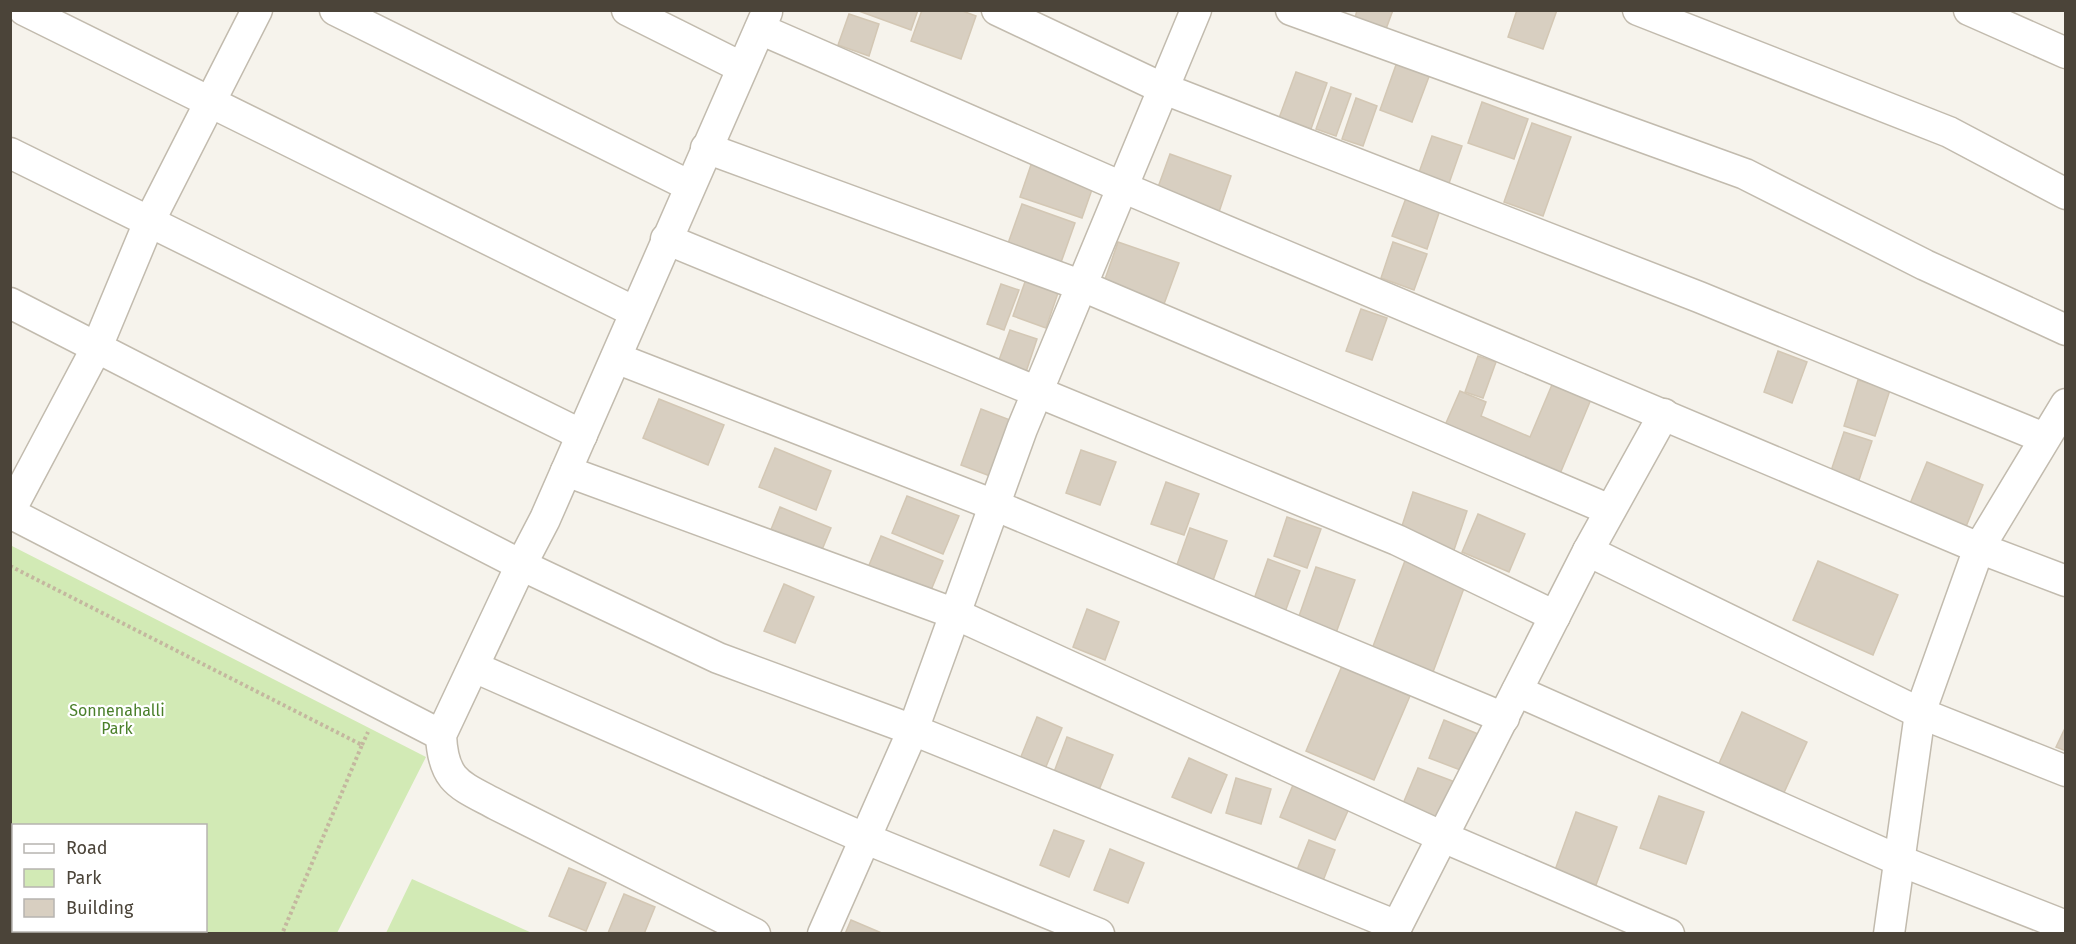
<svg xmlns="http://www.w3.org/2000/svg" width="2076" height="944" font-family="'Fira Sans',sans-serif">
	<rect width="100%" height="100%" fill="#f6f3ec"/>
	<g fill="#d2eab5" fill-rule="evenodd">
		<path d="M10 545 426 757 337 933H11ZM14 826H206V930H14Z"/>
		<path d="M412 879 532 933H386Z"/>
	</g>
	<g fill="#d8cfc1" stroke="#d3c7b4" stroke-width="1.5">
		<path d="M856 10H918L911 30Z"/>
		<path d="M922 10H960L976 16 961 59 911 41Z"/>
		<path d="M1357 10H1393L1386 29 1355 18Z"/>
		<path d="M1517 10H1557L1543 49 1508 37Z"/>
		<path d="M849 14 879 24 869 56 838 45Z"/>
		<path d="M1397 62 1430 74 1412 122 1380 110Z"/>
		<path d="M1296 72 1327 83 1311 129 1279 118Z"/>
		<path d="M1331 87 1351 94 1336 136 1316 129Z"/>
		<path d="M1356 98 1377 106 1363 146 1342 139Z"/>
		<path d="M1482 102 1528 119 1514 159 1468 143Z"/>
		<path d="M1532 123 1571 137 1543 216 1504 202Z"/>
		<path d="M1432 136 1462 146 1447 189 1417 178Z"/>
		<path d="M1170 154 1231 176 1219 212 1157 190Z"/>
		<path d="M1033 159 1095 181 1082 218 1020 197Z"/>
		<path d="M1406 198 1440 210 1427 249 1392 236Z"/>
		<path d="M1022 204 1075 223 1059 268 1006 249Z"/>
		<path d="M1118 242 1179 263 1164 304 1104 282Z"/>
		<path d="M1393 242 1427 254 1414 290 1381 278Z"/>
		<path d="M1026 279 1059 290 1046 328 1013 316Z"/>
		<path d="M1001 284 1019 290 1004 330 987 324Z"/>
		<path d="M1361 309 1387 318 1372 360 1346 351Z"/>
		<path d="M1010 330 1037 339 1024 378 996 368Z"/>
		<path d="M1778 351 1807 362 1792 403 1764 392Z"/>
		<path d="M1478 356 1496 362 1483 398 1465 392Z"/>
		<path d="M1554 380 1592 397 1557 481 1442 432 1460 391 1486 402 1481 416 1530 437Z"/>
		<path d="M1858 380 1890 390 1875 436 1844 426Z"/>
		<path d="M659 399 724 425 708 465 643 438Z"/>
		<path d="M981 409 1018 423 998 479 961 465Z"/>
		<path d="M1844 432 1872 441 1859 480 1831 471Z"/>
		<path d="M775 448 831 471 816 510 759 487Z"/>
		<path d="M1081 450 1116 462 1100 505 1066 493Z"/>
		<path d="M1927 462 1983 485 1965 529 1909 506Z"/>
		<path d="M1166 482 1199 494 1184 535 1151 524Z"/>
		<path d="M1413 492 1467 511 1454 550 1400 532Z"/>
		<path d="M907 496 959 516 943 554 892 533Z"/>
		<path d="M780 507 831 528 817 562 766 542Z"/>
		<path d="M1478 514 1525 534 1509 572 1462 552Z"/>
		<path d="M1287 517 1321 529 1307 568 1274 556Z"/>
		<path d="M1190 528 1227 541 1211 586 1174 573Z"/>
		<path d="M881 536 943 561 927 600 865 575Z"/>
		<path d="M1406 558 1467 580 1433 672 1372 649Z"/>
		<path d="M1268 559 1300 571 1285 612 1253 602Z"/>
		<path d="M1818 561 1898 595 1873 655 1793 620Z"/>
		<path d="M1316 567 1355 580 1336 633 1298 619Z"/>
		<path d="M784 584 814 597 795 643 764 631Z"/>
		<path d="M1087 609 1119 622 1105 660 1073 647Z"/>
		<path d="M1342 666 1410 696 1374 780 1306 751Z"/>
		<path d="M1742 712 1807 742 1782 797 1717 768Z"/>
		<path d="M1037 717 1062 728 1045 769 1020 759Z"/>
		<path d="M1444 720 1478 734 1463 771 1429 758Z"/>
		<path d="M2066 726V751L2056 747Z"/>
		<path d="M1067 737 1113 755 1099 790 1054 772Z"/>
		<path d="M1189 758 1227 775 1211 813 1172 797Z"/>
		<path d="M1418 768 1455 782 1440 821 1402 806Z"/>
		<path d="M1236 778 1271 789 1261 824 1226 813Z"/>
		<path d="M1295 780 1351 804 1335 840 1280 817Z"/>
		<path d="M1659 796 1704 812 1686 864 1640 848Z"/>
		<path d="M1576 812 1617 827 1596 885 1555 870Z"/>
		<path d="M1054 830 1084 841 1069 877 1040 865Z"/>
		<path d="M1309 840 1335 850 1319 891 1293 880Z"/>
		<path d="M1110 849 1144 863 1128 903 1094 890Z"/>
		<path d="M569 868 606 883 586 931 549 916Z"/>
		<path d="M624 894 655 907 644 934 608 933Z"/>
		<path d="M851 920 884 934H845Z"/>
	</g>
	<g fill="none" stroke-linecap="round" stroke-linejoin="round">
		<defs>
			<g id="minor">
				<path d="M24 10 635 312"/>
				<path d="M335 10 690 186"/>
				<path d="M627 10 741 67"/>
				<path d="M997 10 1162 88 1699 297 2044 438"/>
				<path d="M1291 10 1745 174 1925 265 2066 330"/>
				<path d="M1638 10 1949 132 2066 194"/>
				<path d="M1969 10 2066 53"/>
				<path d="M760 29 1122 187 1979 548 2066 581"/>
				<path d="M706 148 1080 285 1610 510"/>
				<path d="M10 153 582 435"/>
				<path d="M666 239 1397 540 1555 616"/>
				<path d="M10 303 521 565 545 519 767 12"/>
				<path d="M616 358 994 505 1504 718"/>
				<path d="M566 471 953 613 1443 837 1669 934"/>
				<path d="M10 511 97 347 149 222 257 10"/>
				<path d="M10 513 441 735"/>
				<path d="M1588 551 1920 713 2066 771"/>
				<path d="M474 667 864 838 1099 934"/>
				<path d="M1517 691 1898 860 2066 926"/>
				<path d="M755 934 497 805C460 785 443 782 441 735L521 565 718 658 913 730 1397 926"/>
				<path d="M823 934 913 730 1022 429 1196 10"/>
				<path d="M1393 934 1588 551 1664 414"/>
				<path d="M1889 934 1920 713 1979 548 2066 404"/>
			</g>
		</defs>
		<use href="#minor" stroke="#c2bbae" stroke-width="33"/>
		<g stroke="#c4b79f" stroke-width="4" stroke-dasharray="3 3" stroke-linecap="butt">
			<path d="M10 566 362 745 282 934"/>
			<path d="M362 745 368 732"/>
		</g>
		<use href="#minor" stroke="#fff" stroke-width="30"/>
	</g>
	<g text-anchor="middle" stroke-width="4.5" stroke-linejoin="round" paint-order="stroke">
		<g font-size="16" fill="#4a7f2a" stroke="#fff">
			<text x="117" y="716">Sonnenahalli<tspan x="117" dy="18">Park</tspan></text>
		</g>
	</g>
	<rect width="2076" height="944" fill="none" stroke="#4b4439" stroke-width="24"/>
	<rect x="12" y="824" width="195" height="108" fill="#ffffff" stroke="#b7b4b0" stroke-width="1.5"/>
	<rect x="24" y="844" width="30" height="9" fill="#ffffff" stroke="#b7b4b0" stroke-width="1.5"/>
	<text x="66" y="854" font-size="18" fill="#4b4439">Road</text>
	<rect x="24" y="869" width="30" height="18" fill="#d2eab5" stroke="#b7b4b0" stroke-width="1.5"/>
	<text x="66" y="884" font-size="18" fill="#4b4439">Park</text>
	<rect x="24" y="899" width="30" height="18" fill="#d8cfc1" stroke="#b7b4b0" stroke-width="1.5"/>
	<text x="66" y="914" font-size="18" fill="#4b4439">Building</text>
</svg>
